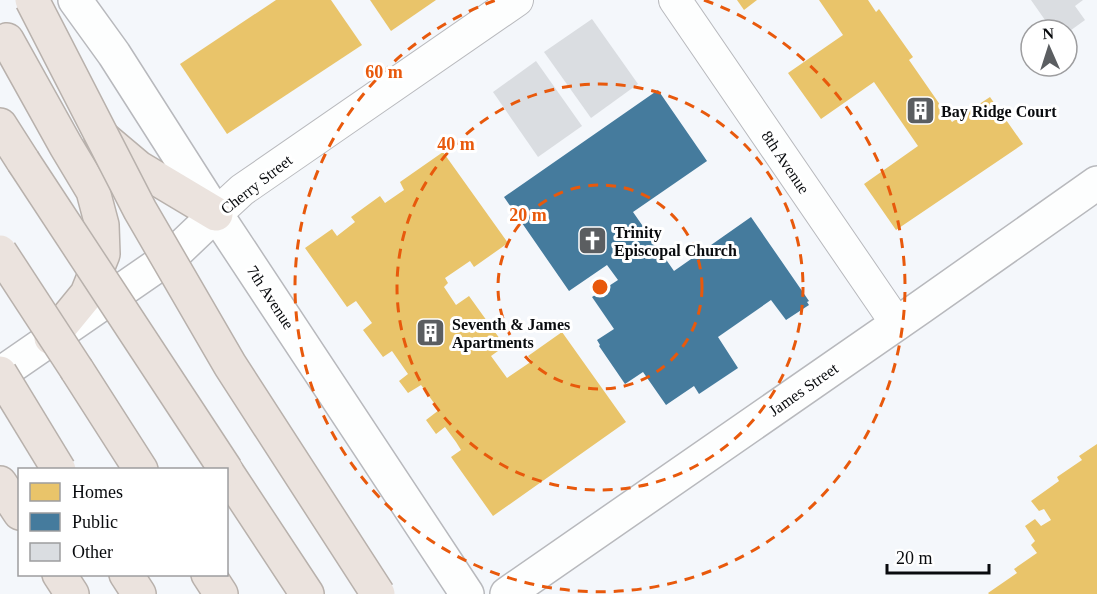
<svg xmlns="http://www.w3.org/2000/svg" width="1097" height="594" font-family="'Times New Roman',serif">
	<rect width="100%" height="100%" fill="#f4f7fb"/>
	<g fill="#e9c46a">
		<path d="M276 0H331L362 45 227 134 180 64Z"/>
		<path d="M370 0H436L391 31Z"/>
		<path d="M737 0H757L744 10Z"/>
		<path d="M819 0H868L876 12 879 9 913 57 909 60 952 122 990 97 1023 144 896 230 864 184 918 146 874 82 821 119 788 73 843 35Z"/>
		<path d="M443 152 508 243 474 267 470 261 445 278 448 283 444 287 456 305 469 296 505 346 491 356 507 378 532 361 528 356 562 332 626 422 493 516 451 457 461 450 456 442 445 427 436 434 426 420 439 410 421 385 408 393 399 381 408 374 392 351 383 357 363 330 372 323 356 301 347 307 305 248 332 229 337 236 355 222 351 217 380 196 385 203 404 190 400 182Z"/>
		<path d="M1097 444V594H989L988 593 1017 573 1014 569 1037 553 1031 545 1035 541 1025 526 1035 519 1041 526 1051 520 1044 509 1039 511 1031 501 1059 481 1057 477 1082 460 1079 456Z"/>
	</g>
	<path fill="#457b9d" d="M658 90 707 161 633 212 674 271 751 217 809 301 807 302 809 305 786 320 771 300 718 337 738 368 699 394 694 386 666 405 643 372 625 384 599 346 600 345 597 340 614 329 592 297 618 280 607 265 569 291 504 197Z"/>
	<g fill="#dadde1">
		<path d="M1031 0H1083L1075 6 1085 20 1067 33V30H1052Z"/>
		<path d="M592 19 638 84 591 118 544 52Z"/>
		<path d="M536 61 582 126 538 157 493 92Z"/>
	</g>
	<g fill="none" stroke-linecap="round" stroke-linejoin="round">
		<defs>
			<g id="minor">
				<path d="M675 0 897 324"/>
				<path d="M216 214 242 190 517 0"/>
			</g>
			<g id="tertiary">
				<path d="M75 0 114 54 216 214 467 594"/>
				<path d="M0 374 174 254 216 214"/>
			</g>
			<path id="secondary" d="M507 594 921 307 1097 183"/>
			<g id="motorway">
				<path d="M7 40 66 146 93 191 102 225 103 254 87 294 51 338"/>
				<path d="M0 125 23 161"/>
				<path d="M101 136 139 168 216 214"/>
				<path d="M77 370 141 470"/>
				<path d="M226 471 307 594"/>
				<path d="M0 483 20 513"/>
				<path d="M59 574 72 594"/>
				<path d="M126 574 139 594"/>
				<path d="M208 574 221 594"/>
			</g>
		</defs>
		<use href="#minor" stroke="#b8b9bd" stroke-width="34"/>
		<use href="#tertiary" stroke="#b8b9bd" stroke-width="36"/>
		<use href="#secondary" stroke="#b8b9bd" stroke-width="36"/>
		<use href="#motorway" stroke="#b8b1ac" stroke-width="36"/>
		<use href="#minor" stroke="#fdfefe" stroke-width="32"/>
		<use href="#tertiary" stroke="#fdfefe" stroke-width="33"/>
		<use href="#secondary" stroke="#fdfefe" stroke-width="33"/>
		<use href="#motorway" stroke="#ebe3de" stroke-width="33"/>
		<defs>
			<g id="motorway-bridge">
				<path d="M32 0 140 210 230 365 378 594"/>
				<path d="M23 161 226 470"/>
				<path d="M0 252 77 370"/>
				<path d="M0 373 59 470"/>
			</g>
		</defs>
		<use href="#motorway-bridge" stroke="#b8b1ac" stroke-width="36" stroke-linecap="butt"/>
		<use href="#motorway-bridge" stroke="#ebe3de" stroke-width="33"/>
	</g>
	<g fill="none" stroke="#e8590c" stroke-width="3" stroke-dasharray="10 8">
		<circle cx="600" cy="287" r="102"/>
		<circle cx="600" cy="287" r="203"/>
		<path d="M704 0A305 305 0 1 1 496 0"/>
	</g>
	<defs>
		<symbol id="building-square" viewBox="-11 -11 22 22"><rect x="-9" y="-9" width="18" height="18" rx="4" fill="#5b5e61" stroke="#fff"/><path d="M-4-6H4V6H1V3H-1V6H-4ZM-2.5-4.3h1.7v1.8h-1.7ZM.8-4.3h1.7v1.8H.8ZM-2.5-1h1.7V.8h-1.7ZM.8-1h1.7V.8H.8Z" fill="#fff"/></symbol>
		<symbol id="church-square" viewBox="-11 -11 22 22"><rect x="-9" y="-9" width="18" height="18" rx="4" fill="#5b5e61" stroke="#fff"/><path d="M-1.2-6h2.4v3.5h3.3v2.4h-3.3V6h-2.4V-.1h-3.3v-2.4h3.3Z" fill="#fff"/></symbol>
	</defs>
	<g fill-rule="evenodd">
		<use href="#building-square" x="904" y="94" width="33" height="33"/>
		<use href="#church-square" x="576" y="224" width="33" height="33"/>
		<use href="#building-square" x="414" y="316" width="33" height="33"/>
	</g>
	<g text-anchor="middle" stroke-width="6" stroke-linejoin="round" paint-order="stroke">
		<g font-size="16" font-weight="bold" fill="#090b0e" stroke="#fff" text-anchor="start">
			<text x="941" y="117">Bay Ridge Court</text>
			<text x="614" y="238">Trinity<tspan x="614" dy="18">Episcopal Church</tspan></text>
			<text x="452" y="330">Seventh &amp; James<tspan x="452" dy="18">Apartments</tspan></text>
		</g>
		<g font-size="16" fill="#090b0e" stroke="#fff">
			<text transform="translate(786 162) rotate(56)" y="6">8th Avenue</text>
			<text transform="translate(256 184) rotate(-38)" y="6">Cherry Street</text>
			<text transform="translate(271 297) rotate(57)" y="6">7th Avenue</text>
			<text transform="translate(803 389) rotate(-35)" y="6">James Street</text>
		</g>
	</g>
	<circle cx="600" cy="287" r="9" fill="#e8590c" stroke="#fff" stroke-width="3"/>
	<g font-size="18" text-anchor="middle" font-weight="bold" fill="#e8590c" stroke="#fff" stroke-width="6" stroke-linejoin="round" paint-order="stroke">
		<text x="384" y="78">60 m</text>
		<text x="456" y="150">40 m</text>
		<text x="528" y="221">20 m</text>
	</g>
	<rect x="18" y="468" width="210" height="108" fill="#ffffff" stroke="#9d9d9f" stroke-width="1.5"/>
	<rect x="30" y="483" width="30" height="18" fill="#e9c46a" stroke="#9d9d9f" stroke-width="1.5"/>
	<text x="72" y="498" font-size="18" fill="#090b0e">Homes</text>
	<rect x="30" y="513" width="30" height="18" fill="#457b9d" stroke="#9d9d9f" stroke-width="1.5"/>
	<text x="72" y="528" font-size="18" fill="#090b0e">Public</text>
	<rect x="30" y="543" width="30" height="18" fill="#dadde1" stroke="#9d9d9f" stroke-width="1.5"/>
	<text x="72" y="558" font-size="18" fill="#090b0e">Other</text>
	<g transform="translate(1049 48) rotate(357)"><circle r="28" fill="#ffffff" stroke="#9d9d9f" stroke-width="1.5"/>
	<path d="M0-4.5L10 22L0 15L-10 22Z" fill="#5b5e61"/>
	<text y="-9" font-size="16" font-weight="bold" text-anchor="middle" fill="#090b0e">N</text>
	</g>
	<path d="M887 564v9h102v-9" fill="none" stroke="#090b0e" stroke-width="3"/>
	<text x="896" y="564" font-size="18" fill="#090b0e" stroke="#ffffff" stroke-width="4.5" paint-order="stroke">20 m</text>
</svg>
